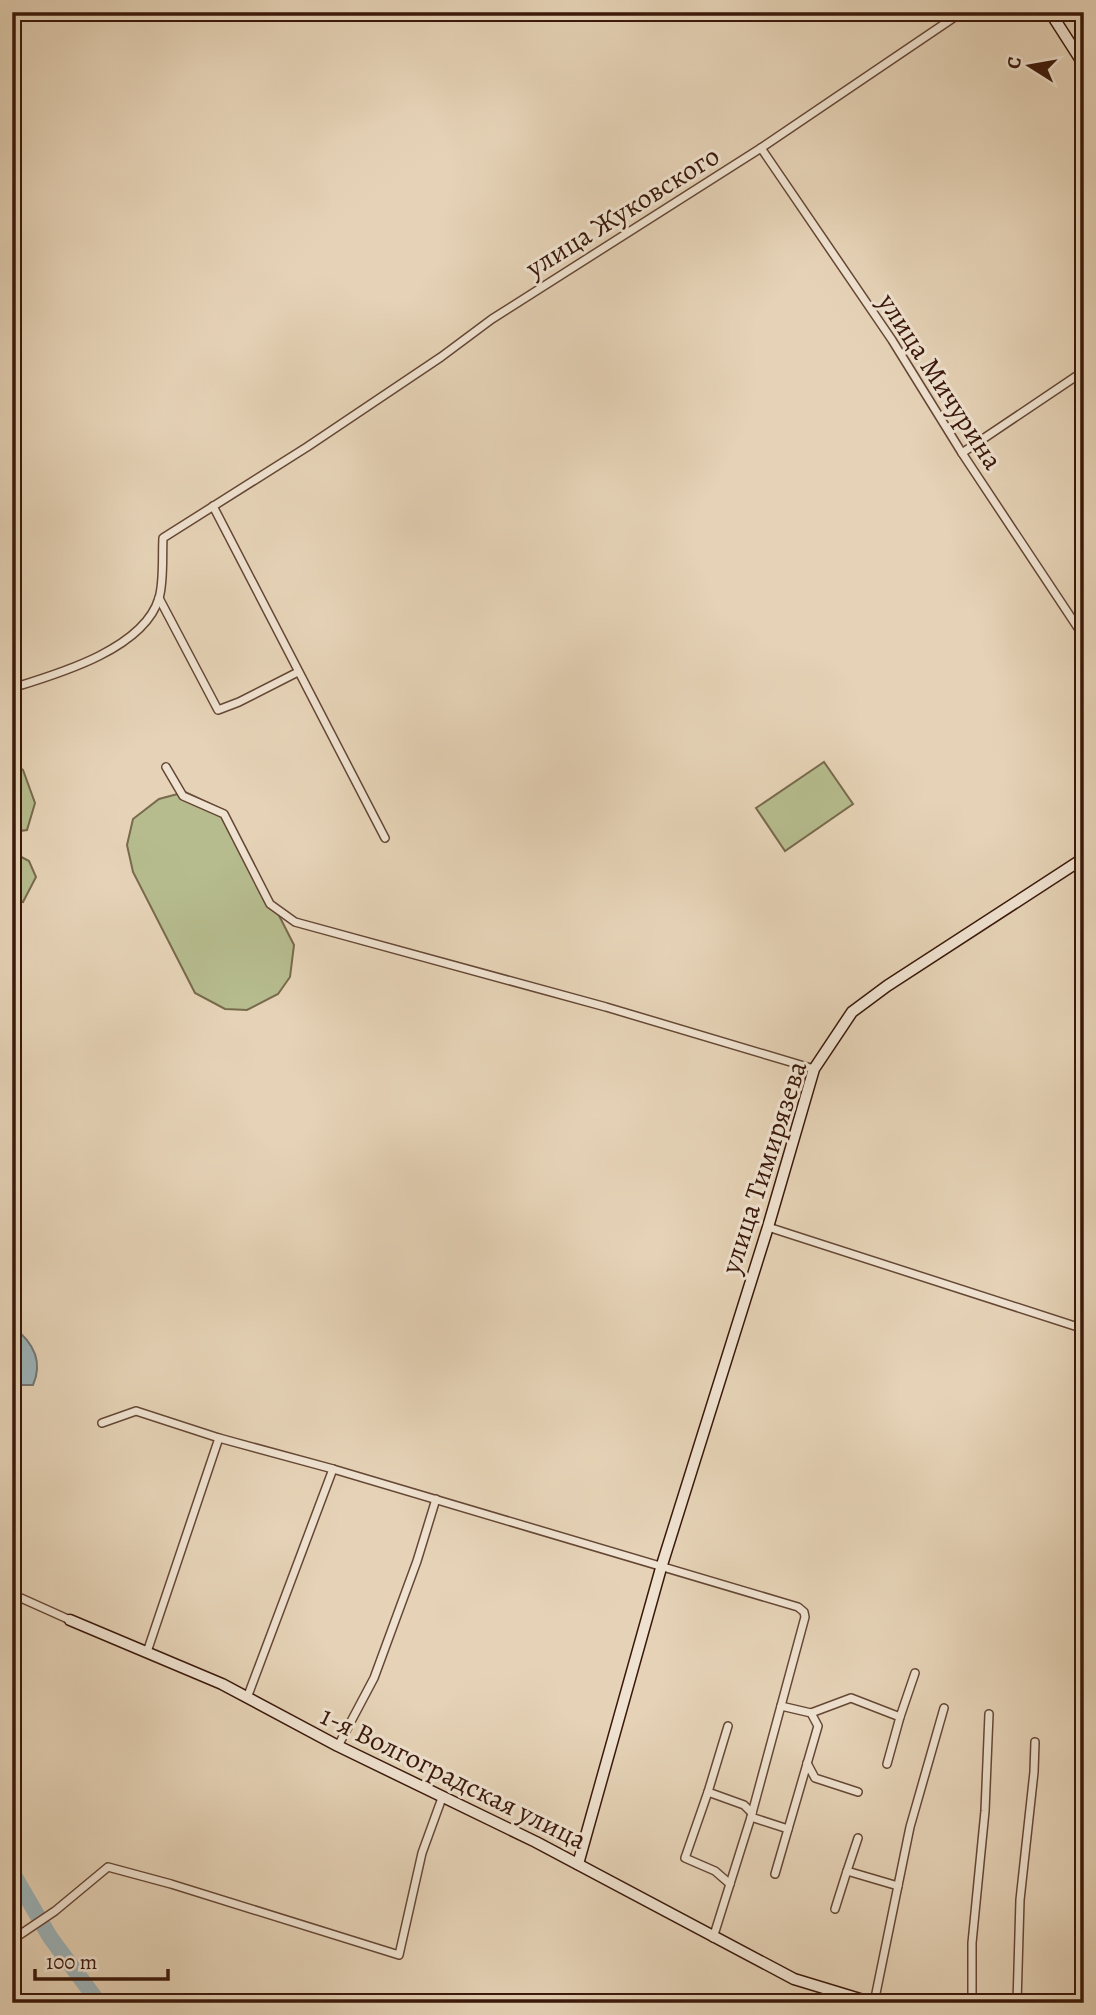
<svg xmlns="http://www.w3.org/2000/svg" width="1096" height="2015" font-family="Alegreya,serif">
	<rect width="100%" height="100%" fill="#e6d3b7"/>
	<filter id="stains"><feTurbulence type="fractalNoise" baseFrequency=".00286" numOctaves="4"/><feColorMatrix values="0 0 0 0 .2 0 0 0 0 .09 0 0 0 0 .02 0 0 0 .5 -.17"/></filter>
	<radialGradient id="worn" r=".72"><stop offset=".6" stop-color="#630" stop-opacity="0"/><stop offset="1" stop-color="#630" stop-opacity=".3"/></radialGradient>
	<g fill="#b6bc8e" stroke="#786a4c" stroke-width="2">
		<path d="M824 762 853 804 785 851 756 808Z"/>
		<path d="M12 763 23 770 35 803 27 830 12 832Z"/>
		<path d="M185 792 226 811 294 945 290 977 278 994 247 1010 225 1009 195 993 133 872 127 845 133 819 159 799Z"/>
		<path d="M12 852 29 861 36 877 23 902 12 899Z"/>
	</g>
	<path fill="#9cb4ba" stroke="#757674" stroke-width="2" d="M12 1326C32 1341 44 1360 33 1385H12Z"/>
	<g fill="none" stroke-linecap="round" stroke-linejoin="round">
		<path stroke="#9cb4ba" stroke-width="16" d="M12 1872 50 1937 99 2003"/>
		<defs>
			<g id="street">
				<path d="M761 148 892 340 962 453 1084 637"/>
				<path d="M962 453 1084 371"/>
				<path d="M213 506 385 838"/>
				<path d="M159 598 218 710 239 702 298 672"/>
				<path d="M12 688C58 674 144 649 159 598 164 582 162 555 163 538L307 447 441 357 492 319 761 148 962 12"/>
				<path d="M166 767 183 796 224 814 270 904 295 922 606 1007 814 1069"/>
				<path d="M768 1227 1084 1329"/>
				<path d="M102 1423 136 1411 219 1438 333 1469 798 1607 804 1612 805 1617 751 1817 713 1938"/>
				<path d="M12 1594 70 1620"/>
				<path d="M147 1652 219 1438"/>
				<path d="M247 1698 333 1469"/>
				<path d="M811 1713 851 1698 900 1717 887 1764"/>
				<path d="M900 1717 915 1673"/>
				<path d="M728 1726 708 1792 744 1805 752 1813"/>
				<path d="M338 1746 374 1678 417 1561 436 1499"/>
				<path d="M807 1763 815 1778 858 1792"/>
				<path d="M708 1792 685 1858 715 1871 730 1884"/>
				<path d="M751 1817 788 1829"/>
				<path d="M858 1838 847 1871 898 1886"/>
				<path d="M775 1874 818 1726 811 1713 781 1706"/>
				<path d="M835 1909 847 1871"/>
				<path d="M12 1940 55 1911 108 1867 171 1884 399 1955 422 1853 442 1798"/>
				<path d="M874 2003 910 1827 944 1708"/>
				<path d="M972 2003V1943L985 1811 989 1714"/>
				<path d="M1017 2003 1020 1900 1034 1772 1035 1742"/>
			</g>
			<g id="secondary">
				<path d="M1050 12 1084 65"/>
				<path d="M70 1620 222 1684 338 1746 536 1842 794 1979 873 2003"/>
				<path d="M578 1864 661 1568 768 1227 814 1069 852 1012 887 986 1084 858"/>
			</g>
		</defs>
		<use href="#street" stroke="#654735" stroke-width="10"/>
		<use href="#secondary" stroke="#3a180a" stroke-width="13"/>
		<use href="#street" stroke="#efe2d0" stroke-width="7"/>
		<use href="#secondary" stroke="#efe2d0" stroke-width="10"/>
	</g>
	<g text-anchor="middle" stroke-width="6" stroke-linejoin="round" paint-order="stroke">
		<g font-size="28" fill="#3a180a" stroke="#efe2d0">
			<text transform="translate(622 211) rotate(-32)" y="10">улица Жуковского</text>
			<text transform="translate(941 381) rotate(57)" y="10">улица Мичурина</text>
			<text transform="translate(763 1167) rotate(-72)" y="10">улица Тимирязева</text>
			<text transform="translate(454 1777) rotate(26)" y="10">1-я Волгоградская улица</text>
		</g>
	</g>
	<rect width="1096" height="2015" fill="none" stroke="#e6d3b7" stroke-width="42"/>
	<rect x="14" y="14" width="1068" height="1987" fill="none" stroke="#3a180a" stroke-width="3.5"/>
	<rect x="21" y="21" width="1054" height="1973" fill="none" stroke="#3a180a" stroke-width="2"/>
	<g transform="translate(1030 66) rotate(281)" stroke="#efe2d0" stroke-width="5" paint-order="stroke">
	<path d="M0-5L12 26L0 18L-12 26Z" fill="#3a180a"/>
	<text y="-10" font-size="19" font-weight="bold" text-anchor="middle" fill="#3a180a">С</text>
	</g>
	<path d="M35 1969v10h133v-10" fill="none" stroke="#3a180a" stroke-width="3.5"/>
	<text x="46" y="1969" font-size="21" fill="#3a180a" stroke="#efe2d0" stroke-width="5" paint-order="stroke">100 m</text>
	<rect width="100%" height="100%" filter="url(#stains)"/>
	<rect width="100%" height="100%" fill="url(#worn)"/>
</svg>
